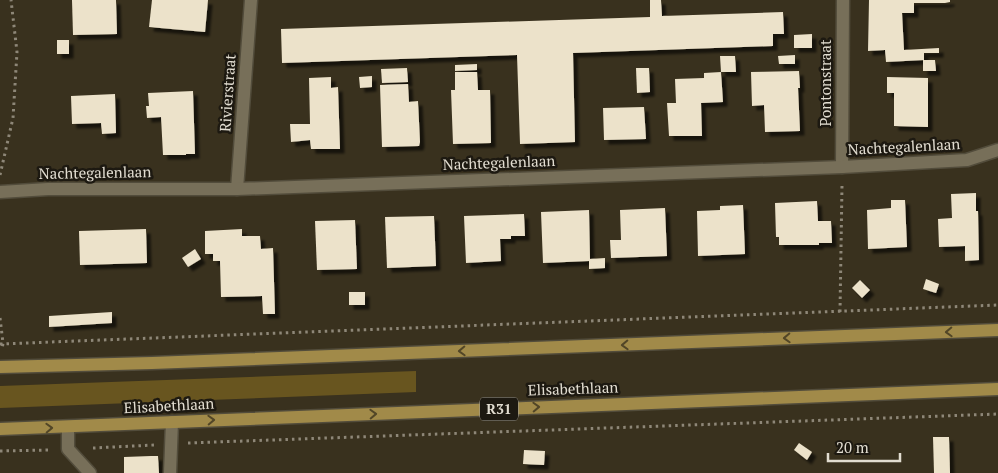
<svg xmlns="http://www.w3.org/2000/svg" width="998" height="473" font-family="'PT Serif',serif">
	<defs>
		<filter id="shadow"><feDropShadow dx="4.5" dy="4.5" stdDeviation="1" flood-color="#0009"/></filter>
	</defs>
	<rect width="100%" height="100%" fill="#39311e"/>
	<path fill="#68551f" d="M416 371V392L0 408V386Z"/>
	<g fill="#ece2ca" filter="url(#shadow)">
		<path d="M72 0H116L117 34 73 35Z"/>
		<path d="M152 0H208L205 32 149 27Z"/>
		<path d="M650 0H661L662 16 783 12 784 34H773V46L573 53 575 142 520 144 517 55 282 63 281 29 650 17Z"/>
		<path d="M869 0H950V2L945 3H914V13H902L904 50 939 48V53H924V60L886 62 885 50 868 51Z"/>
		<path d="M812 34V48H794V35Z"/>
		<rect x="57" y="40" width="12" height="14"/>
		<path d="M795 55V64H779L778 56Z"/>
		<path d="M720 56H735L736 72H721Z"/>
		<path d="M923 60H935L936 71H923Z"/>
		<path d="M477 64V70L455 71V65Z"/>
		<path d="M407 68 408 82 382 83 381 69Z"/>
		<path d="M636 68H649L650 92 637 93Z"/>
		<path d="M799 71 800 88H798L800 131 765 132 764 105 752 106 751 72Z"/>
		<path d="M455 72H477L478 90H490L491 143 453 144 451 90H455Z"/>
		<path d="M721 72 723 102 701 103 702 136H669L667 103H676L675 79 704 78V73Z"/>
		<path d="M372 76V87L360 88 359 77Z"/>
		<path d="M331 77V88L338 87 340 149H311L310 140 291 142 290 124H310L309 78Z"/>
		<path d="M887 77 928 78V127L894 126V93H887Z"/>
		<path d="M408 84 409 102 418 101 420 142 419 146 382 147 380 85Z"/>
		<path d="M193 91 195 154H186V155H163L161 117 147 118 146 106H149L148 93Z"/>
		<path d="M115 94 116 133 102 134 101 123 72 124 71 96Z"/>
		<path d="M644 107 646 139 604 140 603 108Z"/>
		<path d="M976 193V211H978L979 260 965 261V246L939 247 938 219 952 218 951 194Z"/>
		<path d="M891 200H905L907 247 868 249 867 210 891 208Z"/>
		<path d="M817 201 818 221H831L832 243H819V245H779V237H776L775 203Z"/>
		<path d="M743 205 745 254 698 256 697 211 720 210V206Z"/>
		<path d="M665 208 667 256 611 258 610 240H621L620 210Z"/>
		<path d="M589 210 590 259 605 258V268L589 269V261L543 263 541 212Z"/>
		<path d="M524 214 525 236H511V239H500L501 261 466 263 464 216Z"/>
		<path d="M434 216 436 266 387 268 385 217Z"/>
		<path d="M355 220 357 269 317 270 315 221Z"/>
		<path d="M146 229 147 263 80 265 79 231Z"/>
		<path d="M242 229V236H260L261 249 273 248 275 314H263L262 296 221 297 220 261H213V254H205V231Z"/>
		<path d="M195 249 201 259 188 267 182 258Z"/>
		<path d="M926 279 939 284 936 293 923 289Z"/>
		<path d="M860 280 870 290 862 298 852 288Z"/>
		<rect x="349" y="292" width="16" height="13"/>
		<path d="M112 312V323L49 327V316Z"/>
		<path d="M933 437H949L950 473H934Z"/>
		<path d="M799 443 812 452 807 460 794 450Z"/>
		<path d="M524 450 545 451 544 465 523 464Z"/>
		<path d="M151 456H158L159 473H124V457Z"/>
	</g>
	<g fill="none" stroke-linecap="round" stroke-linejoin="round">
		<defs>
			<g id="minor">
				<path d="M842 167 843 0"/>
				<path d="M237 189 251 0"/>
				<path d="M0 192 48 189H237L842 167 967 160 998 150"/>
				<path d="M68 427V449L90 473"/>
				<path d="M170 473 172 422"/>
			</g>
			<g id="major">
				<path d="M0 367 152 363 998 330"/>
				<path d="M0 429 998 389"/>
			</g>
		</defs>
		<use href="#minor" stroke="#524c3b" stroke-width="15"/>
		<use href="#major" stroke="#524c3b" stroke-width="15"/>
		<g stroke="#8e8778" stroke-width="3" stroke-dasharray="2.5 4" stroke-linecap="butt">
			<path d="M0 175 13 118 17 52 11 0"/>
			<path d="M840 312 842 185"/>
			<path d="M0 318 3 343 2 350"/>
			<path d="M0 344 998 305"/>
			<path d="M188 443 998 414"/>
			<path d="M93 448 154 445"/>
			<path d="M0 451 49 450"/>
		</g>
		<use href="#minor" stroke="#776f59" stroke-width="12"/>
		<use href="#major" stroke="#a18a49" stroke-width="12"/>
	</g>
	<defs><path id="oneway-chevron" d="M-2-3.5L2.5 0L-2 3.5" fill="none" stroke-width="1.6" stroke-linecap="round" stroke-linejoin="round" transform="scale(1.25)"/></defs>
	<g stroke="#524627">
		<use href="#oneway-chevron" transform="translate(949 332) rotate(178)"/>
		<use href="#oneway-chevron" transform="translate(787 338) rotate(178)"/>
		<use href="#oneway-chevron" transform="translate(625 345) rotate(178)"/>
		<use href="#oneway-chevron" transform="translate(462 351) rotate(178)"/>
		<use href="#oneway-chevron" transform="translate(536 407) rotate(-2)"/>
		<use href="#oneway-chevron" transform="translate(373 414) rotate(-2)"/>
		<use href="#oneway-chevron" transform="translate(211 420) rotate(-2)"/>
		<use href="#oneway-chevron" transform="translate(49 428) rotate(-2)"/>
	</g>
	<g text-anchor="middle" stroke-width="5" stroke-linejoin="round" paint-order="stroke">
		<rect fill="#1d1911" stroke="#a7a297" stroke-width="1" x="480" y="397.5" width="38" height="23" rx="4"/>
		<g font-size="14" font-weight="bold" fill="#e2ddd1">
			<text x="499" y="414">R31</text>
		</g>
		<g font-size="15" fill="#e2ddd1" stroke="#1d1911">
			<text transform="translate(826 83) rotate(-90)" y="5">Pontonstraat</text>
			<text transform="translate(228 93) rotate(-86)" y="5">Rivierstraat</text>
			<text transform="translate(904 147) rotate(-3)" y="5">Nachtegalenlaan</text>
			<text transform="translate(499 163) rotate(-2)" y="5">Nachtegalenlaan</text>
			<text transform="translate(95 173) rotate(-1)" y="5">Nachtegalenlaan</text>
			<text transform="translate(573 389) rotate(-2)" y="5">Elisabethlaan</text>
			<text transform="translate(169 406) rotate(-3)" y="5">Elisabethlaan</text>
		</g>
	</g>
	<path d="M828 453v8h72v-8" fill="none" stroke="#e2ddd1" stroke-width="2.5"/>
	<text x="836" y="453" font-size="15" fill="#e2ddd1" stroke="#1d1911" stroke-width="4" paint-order="stroke">20 m</text>
</svg>
